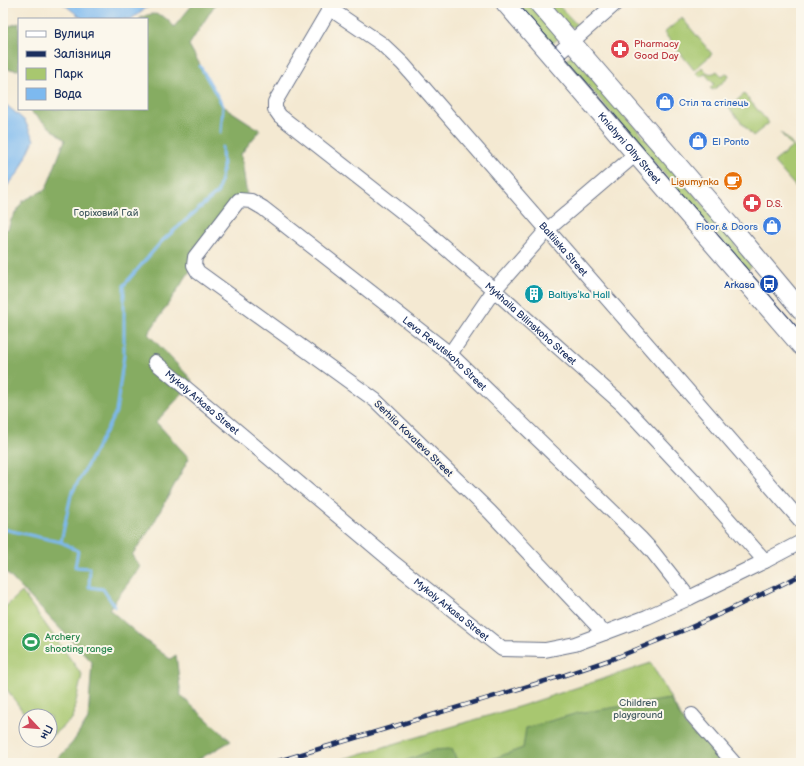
<svg xmlns="http://www.w3.org/2000/svg" width="804" height="766" font-family="'Balsamiq Sans',sans-serif">
	<rect width="100%" height="100%" fill="#fbf7ec"/>
	<filter id="ink" filterUnits="userSpaceOnUse"><feTurbulence type="fractalNoise" baseFrequency=".025" numOctaves="2"/><feDisplacementMap in="SourceGraphic" scale="8" xChannelSelector="R" yChannelSelector="G"/><feConvolveMatrix kernelMatrix="1 2 1 2 8 2 1 2 1" color-interpolation-filters="sRGB"/></filter>
	<filter id="wash" filterUnits="userSpaceOnUse"><feTurbulence type="fractalNoise" baseFrequency=".012" numOctaves="4" result="noise"/><feDisplacementMap in="SourceGraphic" scale="16" xChannelSelector="R" yChannelSelector="G"/><feGaussianBlur stdDeviation="0.9" result="paint"/><feColorMatrix in="noise" values="0 0 0 0 0 0 0 0 0 0 0 0 0 0 0 0 0 1.4 0 .05"/><feComposite in="paint" operator="in"/></filter>
	<g filter="url(#wash)">
		<rect width="100%" height="100%" fill="#f4e9d2"/>
		<g fill="#a8c76f" stroke="#627b66">
			<path d="M512 3H531L559 38 552 44H549Z"/>
			<path d="M546 3H556L579 27H569Z"/>
			<path d="M682 18 712 54 694 70 664 33Z"/>
			<path d="M572 55 736 242 734 244 752 266 747 270 566 60Z"/>
			<path d="M702 67C706 73 711 76 717 71L722 77 727 73 729 75 728 78 713 90 710 88 714 84 705 74 700 77 696 73Z"/>
			<path d="M744 94 769 123 753 136 729 108Z"/>
			<path d="M780 132 788 139 801 157V193L774 162 792 147Z"/>
			<path d="M22 592 82 675 72 719 50 737V716H26L3 684V609Z"/>
			<path d="M651 663 686 726 717 753 726 763H330L521 706Z"/>
		</g>
		<g fill="#86ac62" stroke="#506e60">
			<path d="M194 3H216L189 45 223 106 260 130 241 154 247 196 204 250 148 334 192 380 182 394 156 422 189 458 151 528 132 555 140 567 109 609 141 637 170 659 176 655 181 696 231 741 192 763H54L73 742 88 719 92 662 3 569V231L8 229 11 220 23 201 46 189 65 140 31 112 32 109H147V19H139C153 10 165 14 174 27Z"/>
			<path d="M19 23V70L8 69 3 66V28Z"/>
			<path d="M670 699 686 726 717 753 726 763H481L523 748 526 728 578 713Z"/>
			<path d="M452 749 458 763H400L433 750Z"/>
		</g>
		<g fill="#7db9ef" stroke="#4c74a6">
			<path d="M62 3H159L146 8 131 19H83Z"/>
			<path d="M3 102 25 121 34 140 19 172 3 191Z"/>
		</g>
		<g fill="none" stroke-linecap="round" stroke-linejoin="round">
			<g stroke="#7db9ef" stroke-width="3">
				<path d="M200 66 223 106 221 132"/>
				<path d="M3 529 61 542"/>
				<path d="M115 607 103 589 89 587 90 568 75 567 78 551 61 542 71 495 116 412 124 355V285L161 242 218 192 223 168 222 147"/>
			</g>
		</g>
	</g>
	<g filter="url(#ink)">
		<g fill="none" stroke-linecap="round" stroke-linejoin="round">
			<defs>
				<g id="minor">
					<path id="s1" d="M333 3 275 102V109L280 116 414 221 494 290 622 404 698 485 765 561"/>
					<path id="s2" d="M329 8 382 44 403 64 801 521"/>
					<path d="M553 58 616 3"/>
					<path d="M450 354 494 290 547 230 636 154"/>
					<path id="s3" d="M155 362 395 564 502 649 545 650 575 644 647 617 689 598 765 561 801 542"/>
					<path id="s4" d="M604 633 490 512 375 400 198 272 194 265 195 257 239 200 251 201 263 208 450 354 640 538 652 551 689 598"/>
					<path d="M692 715 734 763"/>
				</g>
				<g id="major">
					<path id="s5" d="M505 3 801 346"/>
					<path d="M538 3 735 231 801 310"/>
				</g>
			</defs>
			<use href="#minor" stroke="#677087" stroke-width="16"/>
			<use href="#major" stroke="#677087" stroke-width="20"/>
			<use href="#minor" stroke="#fff" stroke-width="14"/>
			<use href="#major" stroke="#fff" stroke-width="18"/>
			<path stroke="#1b2f5e" stroke-width="1" d="M517 3 561 52 801 332"/>
			<defs>
				<path id="rail" d="M272 763 565 675 615 658 687 629 729 610 801 575"/>
			</defs>
			<use href="#rail" stroke="#1b2f5e" stroke-width="4.5"/>
			<use href="#rail" stroke="#fbf7ec" stroke-width="3" stroke-dasharray="9" stroke-linecap="butt"/>
		</g>
	</g>
	<defs>
		<symbol id="pharmacy-disc" viewBox="-11 -11 22 22"><circle r="9.5" fill="#e0444e" stroke="#fbf7ec"/><path d="M-2-6h4v4h4v4h-4v4h-4v-4h-4v-4h4Z" fill="#fff"/></symbol>
		<symbol id="shop-disc" viewBox="-11 -11 22 22"><circle r="9.5" fill="#3f7fe0" stroke="#fbf7ec"/><path d="M-5-2.5h2.3a2.7 3.5 0 0 1 5.4 0H5L5.5 6h-11ZM-1.5-2.5h3a1.5 2.3 0 0 0-3 0Z" fill="#fff"/></symbol>
		<symbol id="cafe-disc" viewBox="-11 -11 22 22"><circle r="9.5" fill="#e8710a" stroke="#fbf7ec"/><path d="M-5.5-4.5H6V0H3Q3 3.5 0 3.5H-2.5Q-5.5 3.5-5.5 0ZM3-3.2v2h1.7v-2ZM-6 4.5H4V6H-6Z" fill="#fff"/></symbol>
		<symbol id="bus-disc" viewBox="-11 -11 22 22"><circle r="9.5" fill="#1a4fb4" stroke="#fbf7ec"/><path d="M-5-6H5V4H4V6H2V4H-2V6H-4V4H-5ZM-3.5-4V0h7V-4ZM-3.5 1.2v1.5H-2V1.2ZM2 1.2v1.5H3.5V1.2Z" fill="#fff"/></symbol>
		<symbol id="building-disc" viewBox="-11 -11 22 22"><circle r="9.5" fill="#0f9aa8" stroke="#fbf7ec"/><path d="M-4-6H4V6H1V3H-1V6H-4ZM-2.5-4.3h1.7v1.8h-1.7ZM.8-4.3h1.7v1.8H.8ZM-2.5-1h1.7V.8h-1.7ZM.8-1h1.7V.8H.8Z" fill="#fff"/></symbol>
		<symbol id="stadium-disc" viewBox="-11 -11 22 22"><circle r="9.5" fill="#2e9e5b" stroke="#fbf7ec"/><path d="M0-5a6.5 5 0 1 0 0 10a6.5 5 0 1 0 0-10ZM-3.5-1.8h7v3.6h-7Z" fill="#fff"/></symbol>
	</defs>
	<g fill-rule="evenodd">
		<use href="#pharmacy-disc" x="609" y="38" width="22" height="22"/>
		<use href="#shop-disc" x="654" y="91" width="22" height="22"/>
		<use href="#shop-disc" x="687" y="130" width="22" height="22"/>
		<use href="#cafe-disc" x="722" y="170" width="22" height="22"/>
		<use href="#pharmacy-disc" x="741" y="192" width="22" height="22"/>
		<use href="#shop-disc" x="761" y="215" width="22" height="22"/>
		<use href="#bus-disc" x="758" y="273" width="22" height="22"/>
		<use href="#building-disc" x="523" y="283" width="22" height="22"/>
		<use href="#stadium-disc" x="20" y="631" width="22" height="22"/>
	</g>
	<g text-anchor="middle" stroke-width="4" stroke-linejoin="round" paint-order="stroke">
		<g font-size="10" fill="#be3a42" stroke="#fbf7ec" text-anchor="start">
			<text x="634" y="47">Pharmacy<tspan x="634" dy="12">Good Day</tspan></text>
			<text x="766" y="207">D.S.</text>
		</g>
		<g font-size="10" fill="#366cbe" stroke="#fbf7ec" text-anchor="start">
			<text x="679" y="106">Стіл та стілець</text>
			<text x="712" y="145">El Ponto</text>
			<text x="758" y="230" text-anchor="end">Floor &amp; Doors</text>
		</g>
		<g font-size="10" fill="#1b2f5e" stroke="#fbf7ec">
			<text dy="4" stroke="none"><textPath href="#s5" startOffset="191">Kniahyni Olhy Street</textPath></text>
			<text dy="4" stroke="none"><textPath href="#s2" startOffset="338">Baltiiska Street</textPath></text>
			<text dy="4" stroke="none"><textPath href="#s1" startOffset="456">Mykhaila Bilinskoho Street</textPath></text>
			<text dy="4" stroke="none"><textPath href="#s4" startOffset="892">Leva Revutskoho Street</textPath></text>
			<text dy="4" stroke="none"><textPath href="#s3" startOffset="62">Mykoly Arkasa Street</textPath></text>
			<text transform="translate(414 438) rotate(44)" y="4">Serhiia Kovaleva Street</text>
			<text dy="4" stroke="none"><textPath href="#s3" startOffset="386">Mykoly Arkasa Street</textPath></text>
		</g>
		<g font-size="10" fill="#c56008" stroke="#fbf7ec" text-anchor="end">
			<text x="719" y="185">Ligumynka</text>
		</g>
		<g font-size="10" fill="#455d63" stroke="#fbf7ec">
			<text x="106" y="216">Горіховий Гай</text>
			<text x="638" y="706">Children<tspan x="638" dy="12">playground</tspan></text>
		</g>
		<g font-size="10" fill="#164399" stroke="#fbf7ec" text-anchor="end">
			<text x="755" y="288">Arkasa</text>
		</g>
		<g font-size="10" fill="#0d838f" stroke="#fbf7ec" text-anchor="start">
			<text x="548" y="298">Baltiysʹka Hall</text>
		</g>
		<g font-size="10" fill="#27864d" stroke="#fbf7ec" text-anchor="start">
			<text x="45" y="640">Archery<tspan x="45" dy="12">shooting range</tspan></text>
		</g>
	</g>
	<rect width="804" height="766" fill="none" stroke="#fbf7ec" stroke-width="16"/>
	<rect x="18" y="18" width="130" height="92" fill="#fbf7ec" stroke="#a1a7b3"/>
	<rect x="26" y="31" width="20" height="6" fill="#ffffff" stroke="#a1a7b3"/>
	<text x="54" y="38" font-size="12" fill="#1b2f5e">Вулиця</text>
	<rect x="26" y="51" width="20" height="6" fill="#1b2f5e" stroke="#a1a7b3"/>
	<text x="54" y="58" font-size="12" fill="#1b2f5e">Залізниця</text>
	<rect x="26" y="68" width="20" height="12" fill="#a8c76f" stroke="#a1a7b3"/>
	<text x="54" y="78" font-size="12" fill="#1b2f5e">Парк</text>
	<rect x="26" y="88" width="20" height="12" fill="#7db9ef" stroke="#a1a7b3"/>
	<text x="54" y="98" font-size="12" fill="#1b2f5e">Вода</text>
	<g transform="translate(38 728) rotate(116)"><circle r="19" fill="#fbf7ec" stroke="#a1a7b3"/>
	<path d="M0-3L7 15L0 10L-7 15Z" fill="#d1495b"/>
	<text y="-6" font-size="11" font-weight="bold" text-anchor="middle" fill="#1b2f5e">Пн</text>
	</g>
</svg>
